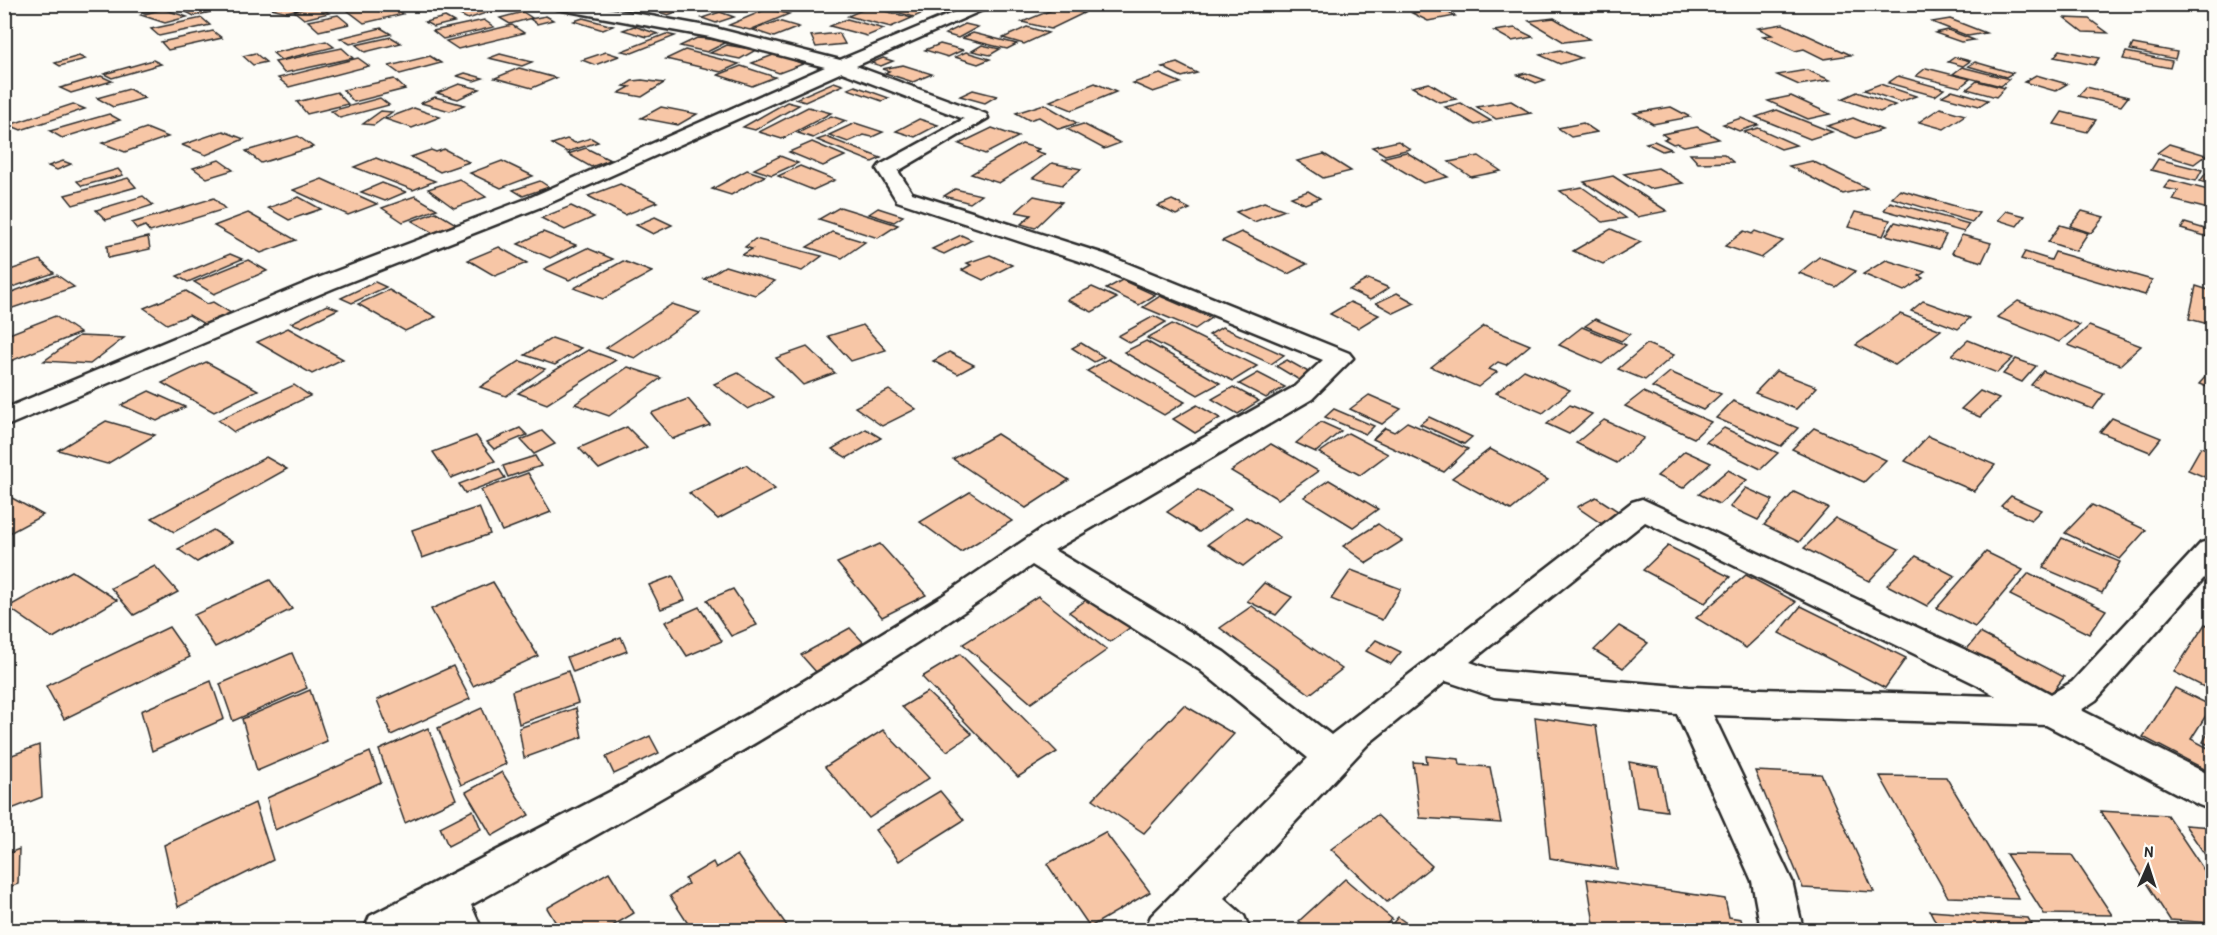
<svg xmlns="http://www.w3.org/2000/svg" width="2217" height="935" font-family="'Patrick Hand',sans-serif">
	<rect width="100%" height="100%" fill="#fdfcf7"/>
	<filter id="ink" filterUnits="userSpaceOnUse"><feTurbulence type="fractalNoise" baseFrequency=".0167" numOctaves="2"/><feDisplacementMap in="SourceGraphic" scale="12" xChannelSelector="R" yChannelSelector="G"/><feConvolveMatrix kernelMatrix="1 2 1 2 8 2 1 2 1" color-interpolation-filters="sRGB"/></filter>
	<g filter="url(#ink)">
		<g fill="#f7c6a6" stroke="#2b2b2b" stroke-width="1.5">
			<path d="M126 4H161L166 7 144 12Z"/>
			<path d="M203 4 215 11 194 16 175 6Z"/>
			<path d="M211 4H239L242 7 220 11Z"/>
			<path d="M271 4H313L314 5 287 12 271 8 276 7Z"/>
			<path d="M371 4H390L403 14 364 23 347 10Z"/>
			<path d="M462 4H478L451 12 445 9Z"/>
			<path d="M482 4 501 8 468 19 454 12Z"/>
			<path d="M662 4H697L668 15 649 9Z"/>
			<path d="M881 4H914L932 9 914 17 876 6Z"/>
			<path d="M319 6 329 13 304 19 294 11Z"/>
			<path d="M869 7 912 18 891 27 848 16Z"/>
			<path d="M1059 7 1084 13 1051 29 1022 22Z"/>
			<path d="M1439 8 1455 16 1428 21 1412 13Z"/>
			<path d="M163 9 187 17 165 23 141 15Z"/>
			<path d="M767 9 789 14 750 30 729 25Z"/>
			<path d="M523 12 532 18 510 24 500 18Z"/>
			<path d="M720 12 734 17 716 23 702 18Z"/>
			<path d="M338 15 349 24 319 31 308 21Z"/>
			<path d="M546 16 553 20 537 24 530 19Z"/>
			<path d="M445 17 454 22 434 27 425 22Z"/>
			<path d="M202 18 210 25 159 36 151 29Z"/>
			<path d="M583 18 613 26 603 30 574 21Z"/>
			<path d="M1554 18 1589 39 1564 42 1529 21Z"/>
			<path d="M2065 18 2089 19 2108 33 2083 32Z"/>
			<path d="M847 19 884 29 867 36 830 26Z"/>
			<path d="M1950 19 1986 33 1968 36 1932 22Z"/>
			<path d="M484 20 494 27 443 39 433 31Z"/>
			<path d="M778 21 799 27 774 37 753 30Z"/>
			<path d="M965 24 978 27 958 38 945 34Z"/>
			<path d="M1783 24 1851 55 1824 59 1804 49 1795 51 1763 36 1772 35 1758 28Z"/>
			<path d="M512 25 524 33 458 49 446 41Z"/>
			<path d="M634 26 658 34 647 37 623 30Z"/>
			<path d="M1027 27 1048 33 1024 44 1003 38Z"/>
			<path d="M381 28 391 34 350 44 340 38Z"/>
			<path d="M1515 28 1533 37 1512 41 1494 31Z"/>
			<path d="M1948 30 1974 40 1961 42 1935 33Z"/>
			<path d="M213 31 222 38 168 50 161 42Z"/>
			<path d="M839 33 845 44 816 47 811 36Z"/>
			<path d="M973 33 1017 44 1007 49 962 38Z"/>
			<path d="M666 34 675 36 632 53 622 51Z"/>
			<path d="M391 37 401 43 365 52 356 45Z"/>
			<path d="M697 38 709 39 727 42 707 52 680 46Z"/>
			<path d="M326 41 334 47 281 60 273 53Z"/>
			<path d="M940 44 963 50 948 57 925 50Z"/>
			<path d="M2133 44 2177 52 2175 59 2130 50Z"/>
			<path d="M727 45 756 50 740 59 710 53Z"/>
			<path d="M982 45 1000 49 990 55 972 51Z"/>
			<path d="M342 48 353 58 284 73 275 62Z"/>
			<path d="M685 50 739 64 721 72 666 59Z"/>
			<path d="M1560 50 1581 58 1560 64 1540 55Z"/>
			<path d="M2060 50 2099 58 2094 65 2054 57Z"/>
			<path d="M606 52 619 56 595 65 582 60Z"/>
			<path d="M966 52 990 59 978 64 955 57Z"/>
			<path d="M2126 52 2172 61 2170 68 2123 59Z"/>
			<path d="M255 53 266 62 253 65 243 56Z"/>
			<path d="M500 54 532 62 522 66 489 58Z"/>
			<path d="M776 54 798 59 793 60 803 64 779 73 752 63Z"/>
			<path d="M79 56 85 59 60 66 55 63Z"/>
			<path d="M430 56 441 63 400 74 389 66Z"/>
			<path d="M1955 57 1970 61 1963 66 1948 62Z"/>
			<path d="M358 58 369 66 289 87 278 78Z"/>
			<path d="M883 58 893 61 881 66 871 63Z"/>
			<path d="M153 60 161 64 112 78 104 74Z"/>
			<path d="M1975 62 2013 73 2006 77 1968 66Z"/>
			<path d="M1177 63 1197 73 1182 77 1162 67Z"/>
			<path d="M903 65 932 74 913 82 885 73 889 71 882 69Z"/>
			<path d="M741 66 775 77 752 86 718 75Z"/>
			<path d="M1962 67 2009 79 2001 86 1953 74Z"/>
			<path d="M519 68 556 78 532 88 495 78Z"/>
			<path d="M1926 68 1970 79 1960 87 1916 76Z"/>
			<path d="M1807 70 1830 80 1799 85 1777 75Z"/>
			<path d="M465 73 483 78 474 81 457 76Z"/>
			<path d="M1526 73 1545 80 1536 83 1518 75Z"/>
			<path d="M1160 74 1181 83 1153 92 1133 83Z"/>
			<path d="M2036 75 2067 84 2055 91 2024 82Z"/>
			<path d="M101 76 112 81 71 93 60 88Z"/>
			<path d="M1898 76 1944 89 1935 96 1888 83Z"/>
			<path d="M394 79 405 89 354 102 343 90Z"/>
			<path d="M642 80 664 83 642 97 619 93 630 87 624 86 632 81Z"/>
			<path d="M1977 81 2005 88 1996 97 1967 89Z"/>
			<path d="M834 82 843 85 805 102 795 99Z"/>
			<path d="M1095 83 1116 92 1072 110 1050 101Z"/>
			<path d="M1429 83 1456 99 1439 102 1412 87Z"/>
			<path d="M459 84 480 89 458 99 437 93Z"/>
			<path d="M1880 84 1916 96 1900 102 1864 90Z"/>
			<path d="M855 86 889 98 882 101 848 89Z"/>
			<path d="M2086 87 2128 97 2121 106 2078 96Z"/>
			<path d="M129 89 145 98 113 107 97 98Z"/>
			<path d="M973 90 997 96 985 103 960 96Z"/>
			<path d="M1952 90 1988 100 1979 106 1942 96Z"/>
			<path d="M337 92 348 104 307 114 297 102Z"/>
			<path d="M1857 92 1895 105 1880 112 1842 99Z"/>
			<path d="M1791 96 1830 114 1808 119 1768 101Z"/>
			<path d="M435 97 464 105 450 111 421 103Z"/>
			<path d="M380 98 389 105 340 118 331 111Z"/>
			<path d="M1511 101 1531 113 1496 119 1477 107Z"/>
			<path d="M787 102 799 105 755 130 743 127Z"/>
			<path d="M1461 103 1491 121 1475 125 1445 107Z"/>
			<path d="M73 104 85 109 21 130 9 125Z"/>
			<path d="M1044 104 1077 123 1059 129 1039 117 1029 120 1016 113Z"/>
			<path d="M661 107 697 114 678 125 641 118Z"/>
			<path d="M808 107 831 113 782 139 759 132Z"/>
			<path d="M1671 107 1690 117 1653 124 1634 113Z"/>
			<path d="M414 108 440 117 412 128 385 119Z"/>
			<path d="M1940 108 1965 115 1944 129 1919 122Z"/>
			<path d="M1777 110 1832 132 1810 139 1756 117Z"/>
			<path d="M381 111 392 112 374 125 363 124Z"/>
			<path d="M2062 112 2096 120 2087 132 2054 124Z"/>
			<path d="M109 114 120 120 62 138 50 131Z"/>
			<path d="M831 116 846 121 813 138 798 133Z"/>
			<path d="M1741 118 1758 125 1739 131 1723 124Z"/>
			<path d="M1853 118 1882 130 1856 138 1827 126Z"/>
			<path d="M919 119 938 125 915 137 896 131Z"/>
			<path d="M855 123 883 132 872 137 864 135 848 142 829 135Z"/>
			<path d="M1583 123 1597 132 1571 137 1558 128Z"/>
			<path d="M1083 124 1120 143 1104 149 1067 129Z"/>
			<path d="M1697 127 1719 139 1684 146 1677 143 1673 144 1664 139 1668 138 1662 134Z"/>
			<path d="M146 128 168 137 125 152 102 143Z"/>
			<path d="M992 128 1018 137 985 154 959 144Z"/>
			<path d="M1758 128 1796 145 1781 149 1744 132Z"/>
			<path d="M223 131 244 139 206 155 182 145Z"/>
			<path d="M298 136 313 147 261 163 246 151Z"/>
			<path d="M826 137 881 158 872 162 817 140Z"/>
			<path d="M591 138 598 142 567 152 552 144 567 139 575 143Z"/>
			<path d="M1398 141 1410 149 1385 155 1372 147Z"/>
			<path d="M1654 141 1671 149 1662 151 1646 143Z"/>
			<path d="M812 142 845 156 823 166 789 152Z"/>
			<path d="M1022 144 1039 149 1035 151 1045 154 999 183 971 174Z"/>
			<path d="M2169 144 2206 155 2194 164 2157 153Z"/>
			<path d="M586 148 610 160 591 167 568 154Z"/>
			<path d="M444 149 469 162 440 172 411 157 431 150 436 152Z"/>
			<path d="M1406 152 1448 177 1423 183 1381 158Z"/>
			<path d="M1324 154 1351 171 1323 178 1297 161Z"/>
			<path d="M1690 154H1724L1733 162 1698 163Z"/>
			<path d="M780 156 798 163 772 175 754 169Z"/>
			<path d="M1479 156 1501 171 1471 177 1449 162Z"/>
			<path d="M376 158 435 181 413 190 354 167Z"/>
			<path d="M2158 159 2202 170 2196 181 2151 170Z"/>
			<path d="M219 160 233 170 207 178 193 168Z"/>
			<path d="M63 161 71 164 57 170 48 166Z"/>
			<path d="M502 161 533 176 501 188 470 173Z"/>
			<path d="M1812 161 1867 188 1843 194 1789 166Z"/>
			<path d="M1052 163 1081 169 1062 185 1033 178Z"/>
			<path d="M800 166 835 180 813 190 778 176Z"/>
			<path d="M1658 168 1683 183 1649 189 1624 174Z"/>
			<path d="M118 169 123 175 82 186 77 181Z"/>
			<path d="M747 170 765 176 731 195 712 189Z"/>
			<path d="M2206 173 2212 174V185L2200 181Z"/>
			<path d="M1613 176 1667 211 1637 217 1584 182Z"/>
			<path d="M128 178 136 187 73 205 65 195Z"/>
			<path d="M322 179 377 204 348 215 293 190Z"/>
			<path d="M459 179 486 197 454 208 428 189Z"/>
			<path d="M2170 180 2212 191V210L2173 200 2178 191 2164 188Z"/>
			<path d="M540 181 549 187 523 196 513 190Z"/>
			<path d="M382 183 406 192 385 201 361 192Z"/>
			<path d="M620 184 657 202 625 215 588 196Z"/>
			<path d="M1582 187 1626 218 1603 222 1560 191Z"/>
			<path d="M955 189 981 195 970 203 944 196Z"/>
			<path d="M1900 190 1979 213 1972 222 1892 198Z"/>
			<path d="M1308 191 1320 198 1305 204 1291 197Z"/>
			<path d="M143 196 153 205 106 220 96 210Z"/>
			<path d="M415 196 437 209 403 222 382 208Z"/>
			<path d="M1034 196 1062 202 1035 228 1021 224 1031 215 1016 212Z"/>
			<path d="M299 197 321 209 289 220 268 208Z"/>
			<path d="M214 198 225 209 150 232 145 226 137 229 132 223Z"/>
			<path d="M1172 200 1190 209 1176 215 1158 206Z"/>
			<path d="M1264 202 1285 210 1254 222 1236 212Z"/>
			<path d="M1890 202 1969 224 1964 232 1884 210Z"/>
			<path d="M571 206 594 217 565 230 541 218Z"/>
			<path d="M840 207 898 225 878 238 819 219Z"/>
			<path d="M878 208 903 216 894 222 869 214Z"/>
			<path d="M2006 211 2025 216 2017 226 1998 220Z"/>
			<path d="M2082 211 2104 217 2091 233 2070 226Z"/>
			<path d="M436 212 456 224 433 233 412 221Z"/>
			<path d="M1855 212 1890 220 1883 236 1848 227Z"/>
			<path d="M248 213 296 240 261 253 214 226Z"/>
			<path d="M655 217 672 225 653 234 636 225Z"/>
			<path d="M1895 222 1946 235 1939 249 1886 235Z"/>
			<path d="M2185 223 2212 231V238L2181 229Z"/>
			<path d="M2060 225 2088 233 2076 251 2048 242Z"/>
			<path d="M1611 229 1641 242 1603 264 1573 251Z"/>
			<path d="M1744 231 1752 234 1755 231 1783 241 1761 258 1725 246Z"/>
			<path d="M543 232 576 245 550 258 518 244Z"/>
			<path d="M832 232 865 242 842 258 807 247Z"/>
			<path d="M1241 232 1307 264 1288 274 1222 241Z"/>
			<path d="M961 235 972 240 944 254 932 249Z"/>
			<path d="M1962 235 1991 243 1982 262 1952 253Z"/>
			<path d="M148 237 150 249 108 258 107 246Z"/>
			<path d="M755 239 822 256 802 271 742 255 752 249 745 247Z"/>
			<path d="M499 247 527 263 495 276 468 260Z"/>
			<path d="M587 248 613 259 569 280 544 269Z"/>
			<path d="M2025 252 2051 260 2055 252 2152 280 2145 295 2021 259Z"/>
			<path d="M230 254 242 259 188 282 177 276Z"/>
			<path d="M990 255 1012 265 983 280 962 270 971 265 967 263Z"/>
			<path d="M1819 257 1856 271 1836 287 1799 273Z"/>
			<path d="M40 260 54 273 4 290V272Z"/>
			<path d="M248 260 267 271 214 294 194 282Z"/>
			<path d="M1886 260 1925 272 1919 276 1923 278 1904 291 1863 274Z"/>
			<path d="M623 261 652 272 603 299 574 288Z"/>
			<path d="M725 266 775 281 755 295 704 279Z"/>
			<path d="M57 275 74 287 4 311V295Z"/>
			<path d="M1368 279 1389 288 1370 300 1349 290Z"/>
			<path d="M1122 280 1155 295 1139 305 1106 289Z"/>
			<path d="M375 282 386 287 352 303 341 298Z"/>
			<path d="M2196 286 2212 291V325L2189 319Z"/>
			<path d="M1092 287 1117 298 1092 312 1067 300Z"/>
			<path d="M389 290 436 317 405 331 358 304Z"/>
			<path d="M186 291 207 304 213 302 231 313 204 324 189 315 167 324 144 308Z"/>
			<path d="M1397 293 1415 303 1394 313 1376 303Z"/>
			<path d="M1160 296 1211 318 1195 329 1143 307Z"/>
			<path d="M1923 301 1970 318 1958 329 1911 311Z"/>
			<path d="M2018 301 2080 325 2059 342 1997 317Z"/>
			<path d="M1350 302 1379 315 1358 328 1330 314Z"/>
			<path d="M672 304 700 313 635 358 606 348Z"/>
			<path d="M327 305 338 309 302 327 291 323Z"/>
			<path d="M1900 314 1941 330 1895 365 1856 345Z"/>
			<path d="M55 316 80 333 11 361 4 356V336Z"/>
			<path d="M1154 316 1166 322 1130 343 1118 336Z"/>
			<path d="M1595 319 1630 334 1621 341 1585 326Z"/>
			<path d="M1172 324 1257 366 1233 381 1147 338Z"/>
			<path d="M863 325 886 350 851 361 828 336Z"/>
			<path d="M1484 326 1530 345 1506 365 1498 362 1489 369 1497 372 1478 387 1431 367Z"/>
			<path d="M2089 326 2141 346 2120 365 2068 345Z"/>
			<path d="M1222 327 1284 355 1271 364 1209 335Z"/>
			<path d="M1582 327 1626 345 1602 364 1559 345Z"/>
			<path d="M288 328 343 359 312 374 257 342Z"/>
			<path d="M79 336 124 338 90 364 44 361Z"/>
			<path d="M552 338 581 348 555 365 525 355Z"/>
			<path d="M1968 340 2013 358 1997 373 1952 355Z"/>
			<path d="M1146 341 1220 383 1198 395 1124 352Z"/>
			<path d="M1081 343 1104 357 1094 362 1072 348Z"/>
			<path d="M1647 344 1674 355 1645 380 1618 369Z"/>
			<path d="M807 347 835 373 803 385 776 358Z"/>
			<path d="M588 350 616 360 547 404 518 393Z"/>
			<path d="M949 352 974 365 958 374 933 361Z"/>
			<path d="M1108 359 1185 402 1164 415 1087 371Z"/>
			<path d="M2016 359 2036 366 2022 382 2003 374Z"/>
			<path d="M1287 360 1312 374 1301 381 1276 366Z"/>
			<path d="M520 361 545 369 506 396 480 387Z"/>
			<path d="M206 362 258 390 214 412 162 383Z"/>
			<path d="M628 367 661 378 609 416 575 404Z"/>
			<path d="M1524 370 1570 390 1543 413 1496 393Z"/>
			<path d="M1776 371 1817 387 1796 409 1755 393Z"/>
			<path d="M2043 371 2104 394 2093 409 2031 385Z"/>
			<path d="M1670 372 1721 394 1703 410 1652 387Z"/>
			<path d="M738 373 773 397 748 409 714 384Z"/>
			<path d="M1258 373 1285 387 1266 398 1239 384Z"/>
			<path d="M2206 376 2212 378V389L2199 384Z"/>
			<path d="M294 385 310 396 234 432 218 420Z"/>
			<path d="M1233 387 1259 401 1238 414 1212 399Z"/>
			<path d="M889 390 916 409 882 426 855 407Z"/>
			<path d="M149 391 185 407 157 421 121 405Z"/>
			<path d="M1980 391 1999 399 1980 417 1961 409Z"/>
			<path d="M1643 392 1711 422 1694 438 1625 406Z"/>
			<path d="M1369 395 1401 409 1382 424 1350 409Z"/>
			<path d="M688 399 710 425 672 439 651 413Z"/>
			<path d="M1733 401 1798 428 1781 446 1716 418Z"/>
			<path d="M1197 405 1220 418 1195 433 1173 419Z"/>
			<path d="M1570 405 1592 414 1569 434 1547 424Z"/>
			<path d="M1334 409 1374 426 1366 434 1325 417Z"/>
			<path d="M1429 417 1472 437 1464 444 1420 424Z"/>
			<path d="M2112 418 2161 438 2150 452 2100 432Z"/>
			<path d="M1604 420 1644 438 1617 463 1576 443Z"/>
			<path d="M106 421 155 435 107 464 58 450Z"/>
			<path d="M1321 422 1341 431 1316 452 1296 443Z"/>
			<path d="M1407 422 1468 449 1444 472 1373 439 1385 428 1394 432Z"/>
			<path d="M627 427 647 447 599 469 579 448Z"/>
			<path d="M520 428 527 435 494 449 487 442Z"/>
			<path d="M1724 428 1778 453 1761 469 1706 442Z"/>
			<path d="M1814 428 1886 460 1864 482 1792 449Z"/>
			<path d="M866 429 881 438 847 458 832 449Z"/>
			<path d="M542 431 555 444 534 454 521 440Z"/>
			<path d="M1348 433 1388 454 1360 475 1319 453Z"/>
			<path d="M997 434 1069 480 1026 508 953 459Z"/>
			<path d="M476 436 495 461 451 478 433 452Z"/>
			<path d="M1928 436 1995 465 1974 491 1905 461Z"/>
			<path d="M1271 444 1318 471 1278 499 1231 471Z"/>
			<path d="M2201 447 2212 451V480L2188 470Z"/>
			<path d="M1490 449 1548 480 1511 510 1452 478Z"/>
			<path d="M1685 451 1711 463 1683 488 1657 476Z"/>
			<path d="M535 456 541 466 508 477 503 466Z"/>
			<path d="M266 457 287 469 174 532 152 518Z"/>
			<path d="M746 465 775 489 718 519 689 493Z"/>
			<path d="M499 469 505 478 465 493 459 484Z"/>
			<path d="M1728 470 1747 480 1719 504 1699 494Z"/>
			<path d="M528 473 551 512 502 531 481 490Z"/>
			<path d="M1329 480 1378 509 1353 527 1304 497Z"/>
			<path d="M1746 488 1773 500 1758 520 1730 507Z"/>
			<path d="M1198 490 1231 509 1199 532 1167 512Z"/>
			<path d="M970 492 1012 521 961 552 920 522Z"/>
			<path d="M1794 492 1828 508 1799 542 1764 525Z"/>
			<path d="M2011 496 2041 510 2031 520 2001 506Z"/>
			<path d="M1596 497 1621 513 1602 524 1577 507Z"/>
			<path d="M12 498 43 515 4 536V502Z"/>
			<path d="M2092 505 2146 530 2120 559 2065 533Z"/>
			<path d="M479 507 490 534 422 558 412 530Z"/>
			<path d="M1246 517 1280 537 1243 566 1208 544Z"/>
			<path d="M1835 518 1899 549 1869 581 1804 548Z"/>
			<path d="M1378 524 1402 541 1367 563 1343 546Z"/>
			<path d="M213 530 232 542 197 562 178 549Z"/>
			<path d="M2062 538 2120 562 2102 593 2043 568Z"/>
			<path d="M880 544 926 595 882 617 837 563Z"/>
			<path d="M1668 546 1730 577 1705 603 1643 570Z"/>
			<path d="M1986 552 2023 570 1975 627 1937 608Z"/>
			<path d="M1916 556 1955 576 1927 606 1887 585Z"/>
			<path d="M155 566 178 592 134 615 111 588Z"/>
			<path d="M1351 570 1401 589 1382 620 1331 599Z"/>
			<path d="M72 571 117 600 53 638 8 607Z"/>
			<path d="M2029 573 2106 610 2089 634 2010 595Z"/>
			<path d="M1746 575 1796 602 1746 648 1696 618Z"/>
			<path d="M673 576 685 600 661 609 649 585Z"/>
			<path d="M270 580 292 609 215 647 194 615Z"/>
			<path d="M493 582 538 656 473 686 431 609Z"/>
			<path d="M1264 583 1292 597 1276 615 1247 601Z"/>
			<path d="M733 589 757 625 731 636 707 600Z"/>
			<path d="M1095 594 1135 624 1110 642 1069 612Z"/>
			<path d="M1038 596 1107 650 1031 703 963 644Z"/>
			<path d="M1252 606 1342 669 1310 694 1220 628Z"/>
			<path d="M1801 606 1906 658 1885 688 1779 633Z"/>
			<path d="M699 607 722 641 687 656 665 622Z"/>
			<path d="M2205 624 2212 627V691L2174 672Z"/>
			<path d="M1619 626 1648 643 1623 668 1594 650Z"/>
			<path d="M169 627 190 657 64 719 46 686Z"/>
			<path d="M850 628 866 645 817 673 801 655Z"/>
			<path d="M1980 633 2064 677 2052 693 1967 649Z"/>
			<path d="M621 637 627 651 573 672 567 657Z"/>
			<path d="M1376 640 1401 652 1391 664 1366 651Z"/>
			<path d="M292 653 307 688 233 721 220 684Z"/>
			<path d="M960 654 1057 752 1018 777 922 677Z"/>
			<path d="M453 666 470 699 391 735 377 700Z"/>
			<path d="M568 671 578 703 519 724 512 691Z"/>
			<path d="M211 681 224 719 152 751 141 711Z"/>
			<path d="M2175 688 2212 706 2191 739 2212 750V773L2143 737Z"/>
			<path d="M310 690 327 741 257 771 242 719Z"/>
			<path d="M927 692 972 734 947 751 902 707Z"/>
			<path d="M1184 705 1234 734 1144 833 1093 799Z"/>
			<path d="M482 708 506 764 461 785 438 728Z"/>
			<path d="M576 708 582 737 524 758 519 728Z"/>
			<path d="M1535 717 1596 726 1617 869 1550 858Z"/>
			<path d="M2212 726V747L2203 742Z"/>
			<path d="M428 728 456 799 405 823 379 750Z"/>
			<path d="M883 730 929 778 869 818 825 767Z"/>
			<path d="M650 736 659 753 614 774 606 757Z"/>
			<path d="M39 745 42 797 4 812V758Z"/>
			<path d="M370 752 381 782 275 830 267 798Z"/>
			<path d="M1426 756 1459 759 1460 765 1490 767 1501 823 1420 818 1413 762 1427 763Z"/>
			<path d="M1629 762 1658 767 1667 811 1637 807Z"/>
			<path d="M1755 771 1821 774 1874 892 1803 888Z"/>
			<path d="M502 772 529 815 492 836 466 792Z"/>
			<path d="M1880 776 1946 777 2019 899 1948 897Z"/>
			<path d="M940 791 964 820 899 861 875 830Z"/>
			<path d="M255 803 273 860 178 907 164 845Z"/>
			<path d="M473 810 481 829 448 846 440 827Z"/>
			<path d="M2100 811 2167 815 2212 882V923L2170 920Z"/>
			<path d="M1377 815 1432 866 1387 902 1331 849Z"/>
			<path d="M2185 825 2212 827V865Z"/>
			<path d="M1105 832 1150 892 1090 927 1047 864Z"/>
			<path d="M19 849 18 884 4 889V855Z"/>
			<path d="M2006 854 2072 855 2112 915 2044 914Z"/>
			<path d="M737 855 790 930H692L670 896 688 884 685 879 713 862 716 868Z"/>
			<path d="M609 872 634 913 606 930H560L547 908Z"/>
			<path d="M1345 879 1392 919 1380 930H1310L1299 921Z"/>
			<path d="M1587 879 1725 899 1729 917 1741 919 1744 930H1595Z"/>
			<path d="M1930 911 2028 918 2035 930H1940Z"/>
			<path d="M1398 917 1416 930H1387Z"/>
			<path d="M2056 927 2111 930H2058Z"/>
		</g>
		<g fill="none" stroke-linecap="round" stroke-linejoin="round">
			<defs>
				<path id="minor" d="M550 4H585L711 27 840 60 974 4H996L856 66 986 114 988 118 898 171 912 193 1104 254 1349 353 1353 358 1312 399 1054 550 1224 652 1331 735 1632 502 1642 499 2002 667 2051 694 2072 682 2201 543 2212 540V569L2096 700 2081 710 2212 776V810L2199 805 2046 725 1713 715 1792 881 1803 930H1761L1752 881 1677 714 1494 697 1446 681 1368 744 1224 898 1244 916 1250 930H1201L1197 926 1193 930H1145L1151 916 1308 758 1200 670 1032 565C852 691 663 799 471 905L482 930H440L437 923 424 930H364L370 916 623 785 778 697 942 596 1041 529 1294 387 1323 360 1088 264 897 201 877 169 880 165 964 119 842 72 543 206 334 288 4 427V409L318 278 529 198 825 67 710 37 557 9ZM1645 522 1978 685 1996 696 1689 687 1495 671 1470 662Z"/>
			</defs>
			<use href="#minor" stroke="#2b2b2b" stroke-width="5"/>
			<use href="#minor" fill="#fdfcf7" fill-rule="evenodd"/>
		</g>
	</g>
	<rect width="2217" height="935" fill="none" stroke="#fdfcf7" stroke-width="24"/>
	<rect x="12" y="12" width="2193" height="911" fill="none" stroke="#2b2b2b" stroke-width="2" filter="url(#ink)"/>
	<g transform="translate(2148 866) rotate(3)" stroke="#fdfcf7" stroke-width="4.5" paint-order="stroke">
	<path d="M0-4.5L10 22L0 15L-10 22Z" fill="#2b2b2b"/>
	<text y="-9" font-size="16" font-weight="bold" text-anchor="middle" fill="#2b2b2b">N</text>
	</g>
</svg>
